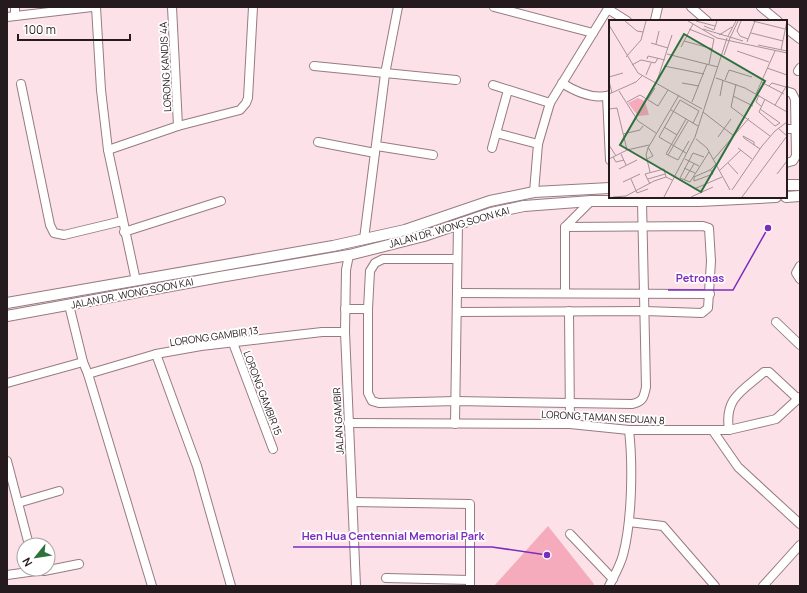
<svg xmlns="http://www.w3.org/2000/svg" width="807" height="593" font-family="Manrope,sans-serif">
	<rect width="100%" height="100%" fill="#fce2e8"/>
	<path fill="#f6abbd" d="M548 526 594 584 593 586H494Z"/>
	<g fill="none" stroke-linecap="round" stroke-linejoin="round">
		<defs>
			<g id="minor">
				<path d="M15 7V16"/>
				<path d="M96 7 101 90 108 150 136 281"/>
				<path d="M172 7 178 126"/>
				<path d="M494 7 593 33"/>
				<path d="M691 7 707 21"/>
				<path d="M761 7 778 21"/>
				<path d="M608 9 627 21"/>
				<path d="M7 17 92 7"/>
				<path d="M655 20 658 7"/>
				<path d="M786 28 800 39"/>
				<path d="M314 66 456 80"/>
				<path d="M798 71 800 68"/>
				<path d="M562 83C576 92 593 100 610 95"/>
				<path d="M21 84 50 225 54 233 64 235 122 221"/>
				<path d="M493 85 550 103"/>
				<path d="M786 91 792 93 795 99 796 156 793 161 786 163"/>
				<path d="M607 96 610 160"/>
				<path d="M786 129H795"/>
				<path d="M496 133 538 144"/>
				<path d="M318 142 375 153"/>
				<path d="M377 146 433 155"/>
				<path d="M492 148 508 90"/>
				<path d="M108 150 178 126 240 110 246 103 248 98 253 7"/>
				<path d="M534 192 538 144 550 103 609 7"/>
				<path d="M124 232 221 201"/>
				<path d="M364 239 385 74 398 7"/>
				<path d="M349 255 346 270 345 332 356 586"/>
				<path d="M457 259H383L375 263 370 271 368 309V393L372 401 379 403 456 401 632 404C643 402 644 397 646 387L642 201"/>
				<path d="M800 266 796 273 800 279"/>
				<path d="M457 293 710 294"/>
				<path d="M565 293V227L591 201"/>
				<path d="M69 305 83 362 88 374 152 586"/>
				<path d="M345 309H368"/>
				<path d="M569 311 570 424"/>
				<path d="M457 312 645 311 702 313 708 308 711 261 709 228 703 226 565 227"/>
				<path d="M776 322 800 345"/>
				<path d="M233 343 273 449"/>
				<path d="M156 354 197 466 231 586"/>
				<path d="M88 374 156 354 201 346 322 332H345"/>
				<path d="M7 383 83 362"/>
				<path d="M348 423 570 424 629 430H729L776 419 800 397"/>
				<path d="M455 424 458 224"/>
				<path d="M729 430C724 398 742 391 764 372H769L798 399"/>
				<path d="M713 431 738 467 800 524"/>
				<path d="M7 461 29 545"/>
				<path d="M353 502 470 504V586"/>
				<path d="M18 503 59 491"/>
				<path d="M629 522 663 526 715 586"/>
				<path d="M570 534 613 579"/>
				<path d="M7 575 36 571H44L79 564"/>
				<path d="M386 578 470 580"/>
				<path d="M609 586C614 576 620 566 623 555 632 521 633 465 629 430"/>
				<path d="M763 586 800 545"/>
			</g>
			<g id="major">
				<path d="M786 185H800"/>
				<path d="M786 197 800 196"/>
				<path d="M7 303 333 246 405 230 490 201 534 192 610 188"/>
				<path d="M7 316 220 277 349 255 424 236 491 213 524 206 591 201H699L776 197"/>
			</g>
		</defs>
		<use href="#minor" stroke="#977b81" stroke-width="10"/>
		<use href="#major" stroke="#977b81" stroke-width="12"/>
		<use href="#minor" stroke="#fff" stroke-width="8"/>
		<use href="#major" stroke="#fff" stroke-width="10"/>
	</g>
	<g text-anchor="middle" stroke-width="3.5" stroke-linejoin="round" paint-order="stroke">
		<g font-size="10" fill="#251a1d" stroke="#fff">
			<text transform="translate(165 67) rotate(-93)" y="4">LORONG KANDIS 4A</text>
			<text transform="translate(449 227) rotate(-16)" y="4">JALAN DR. WONG SOON KAI</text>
			<text transform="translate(132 293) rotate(-11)" y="4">JALAN DR. WONG SOON KAI</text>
			<text transform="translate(214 336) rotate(-8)" y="4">LORONG GAMBIR 13</text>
			<text transform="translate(263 393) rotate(69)" y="4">LORONG GAMBIR 15</text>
			<text transform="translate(603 417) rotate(3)" y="4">LORONG TAMAN SEDUAN 8</text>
			<text transform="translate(338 421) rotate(-93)" y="4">JALAN GAMBIR</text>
		</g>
	</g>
	<g transform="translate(609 20)">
		<rect width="178" height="178" fill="#fce2e8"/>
		<path d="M29 78 36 81 40 95 29 96 19 83Z" fill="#f6abbd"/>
		<path fill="none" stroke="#a69297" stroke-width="1" d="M16 1 28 11 34 12M79 1 108 18 178 33M87 1 106 6M132 1 128 11 131 16 139 19M144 1 176 9M0 5 29 53 93 89M95 6 105 10 108 1M80 9 105 19 100 44M94 9 134 21M142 13 174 21M110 15 123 7M119 16 127 1M121 18 129 1M75 21 104 29M138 22 146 1M42 23 59 28M47 24 50 11M149 25 178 31M72 27 84 4M172 30 178 1M128 31 160 42M58 34 109 47M115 35 121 18M17 37 32 20 37 1M38 39 39 36 56 40M23 45 32 40 46 43 49 38M55 46 95 54M158 48 178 55M37 55 42 43M0 57 14 53M107 58 136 68 178 92M116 60 120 50 143 57M0 61 3 73M152 62 175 74M73 63 90 66M47 64 63 15M127 64 122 87 161 116M160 66 163 63 177 67M10 71 29 101 47 113M0 74 27 62 33 56M147 74 166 31M150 75 147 82 152 86M111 76 114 60M124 76 144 86M39 79 46 68M156 79 150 92 166 106 171 103M18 82 31 75 49 86 59 70M83 82 98 44M166 85 178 65M0 89 8 88 18 130M151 89 171 103M62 90 89 106M94 92 125 116M77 99 57 134 69 140 80 121M55 107 68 115M169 108 178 116M14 114 31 110 34 106M109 117 122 99M87 119 98 128 121 170M0 125 7 136M145 125V122L134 116 135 118 151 129M129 128 143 139M77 133 50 117 71 80 90 91 84 103M12 134 17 145M59 135 79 101M4 137 7 142 15 140M95 137 84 133 71 158 81 162 100 132M0 139 18 130 40 125M38 139 44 136 39 127M76 139 90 146M104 140 140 98M119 143 129 154M75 148 86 153M10 149 28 140M110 151 132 130M41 152 37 135 39 128 70 75M168 154 178 141M85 157V161L104 154 101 149M85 157 101 150 107 144M22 159 28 173 39 169M39 159 56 154M75 160 85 144M14 162 31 154M41 164 36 154 55 149 57 157M85 169 113 157M123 170 153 126 166 111 178 102M4 177 17 176 45 161 57 157 63 160M55 177 86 117 118 18M82 177 104 167M133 177 178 116"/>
		<path fill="#2d723d" fill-opacity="0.15" stroke="#2d723d" stroke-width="2" d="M75 14 156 61 92 172 11 125Z"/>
		<rect width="178" height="178" fill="none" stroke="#251a1d" stroke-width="2"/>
	</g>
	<path fill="none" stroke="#7b2cbf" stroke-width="1.5" d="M768 228L733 290H668M547 555L492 547H293"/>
	<g fill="#7b2cbf" stroke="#fff" stroke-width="1.5">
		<circle cx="768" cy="228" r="4"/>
		<circle cx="547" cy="555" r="4"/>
	</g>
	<g font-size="11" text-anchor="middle" font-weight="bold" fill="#7b2cbf" stroke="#fff" stroke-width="3.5" stroke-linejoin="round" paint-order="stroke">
		<text x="700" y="282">Petronas</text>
		<text x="393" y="540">Hen Hua Centennial Memorial Park</text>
	</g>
	<rect width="807" height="593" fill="none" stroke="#251a1d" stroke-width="16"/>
	<g transform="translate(36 557) rotate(240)"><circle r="19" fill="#ffffff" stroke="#a8a3a5"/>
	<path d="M0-3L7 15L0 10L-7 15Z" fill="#2d723d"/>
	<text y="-6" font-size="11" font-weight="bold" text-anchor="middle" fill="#251a1d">N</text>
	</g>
	<path d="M18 34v6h112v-6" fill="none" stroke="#251a1d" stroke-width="2"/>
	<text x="24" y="34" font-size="12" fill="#251a1d" stroke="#ffffff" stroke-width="3" paint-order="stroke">100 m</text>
</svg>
